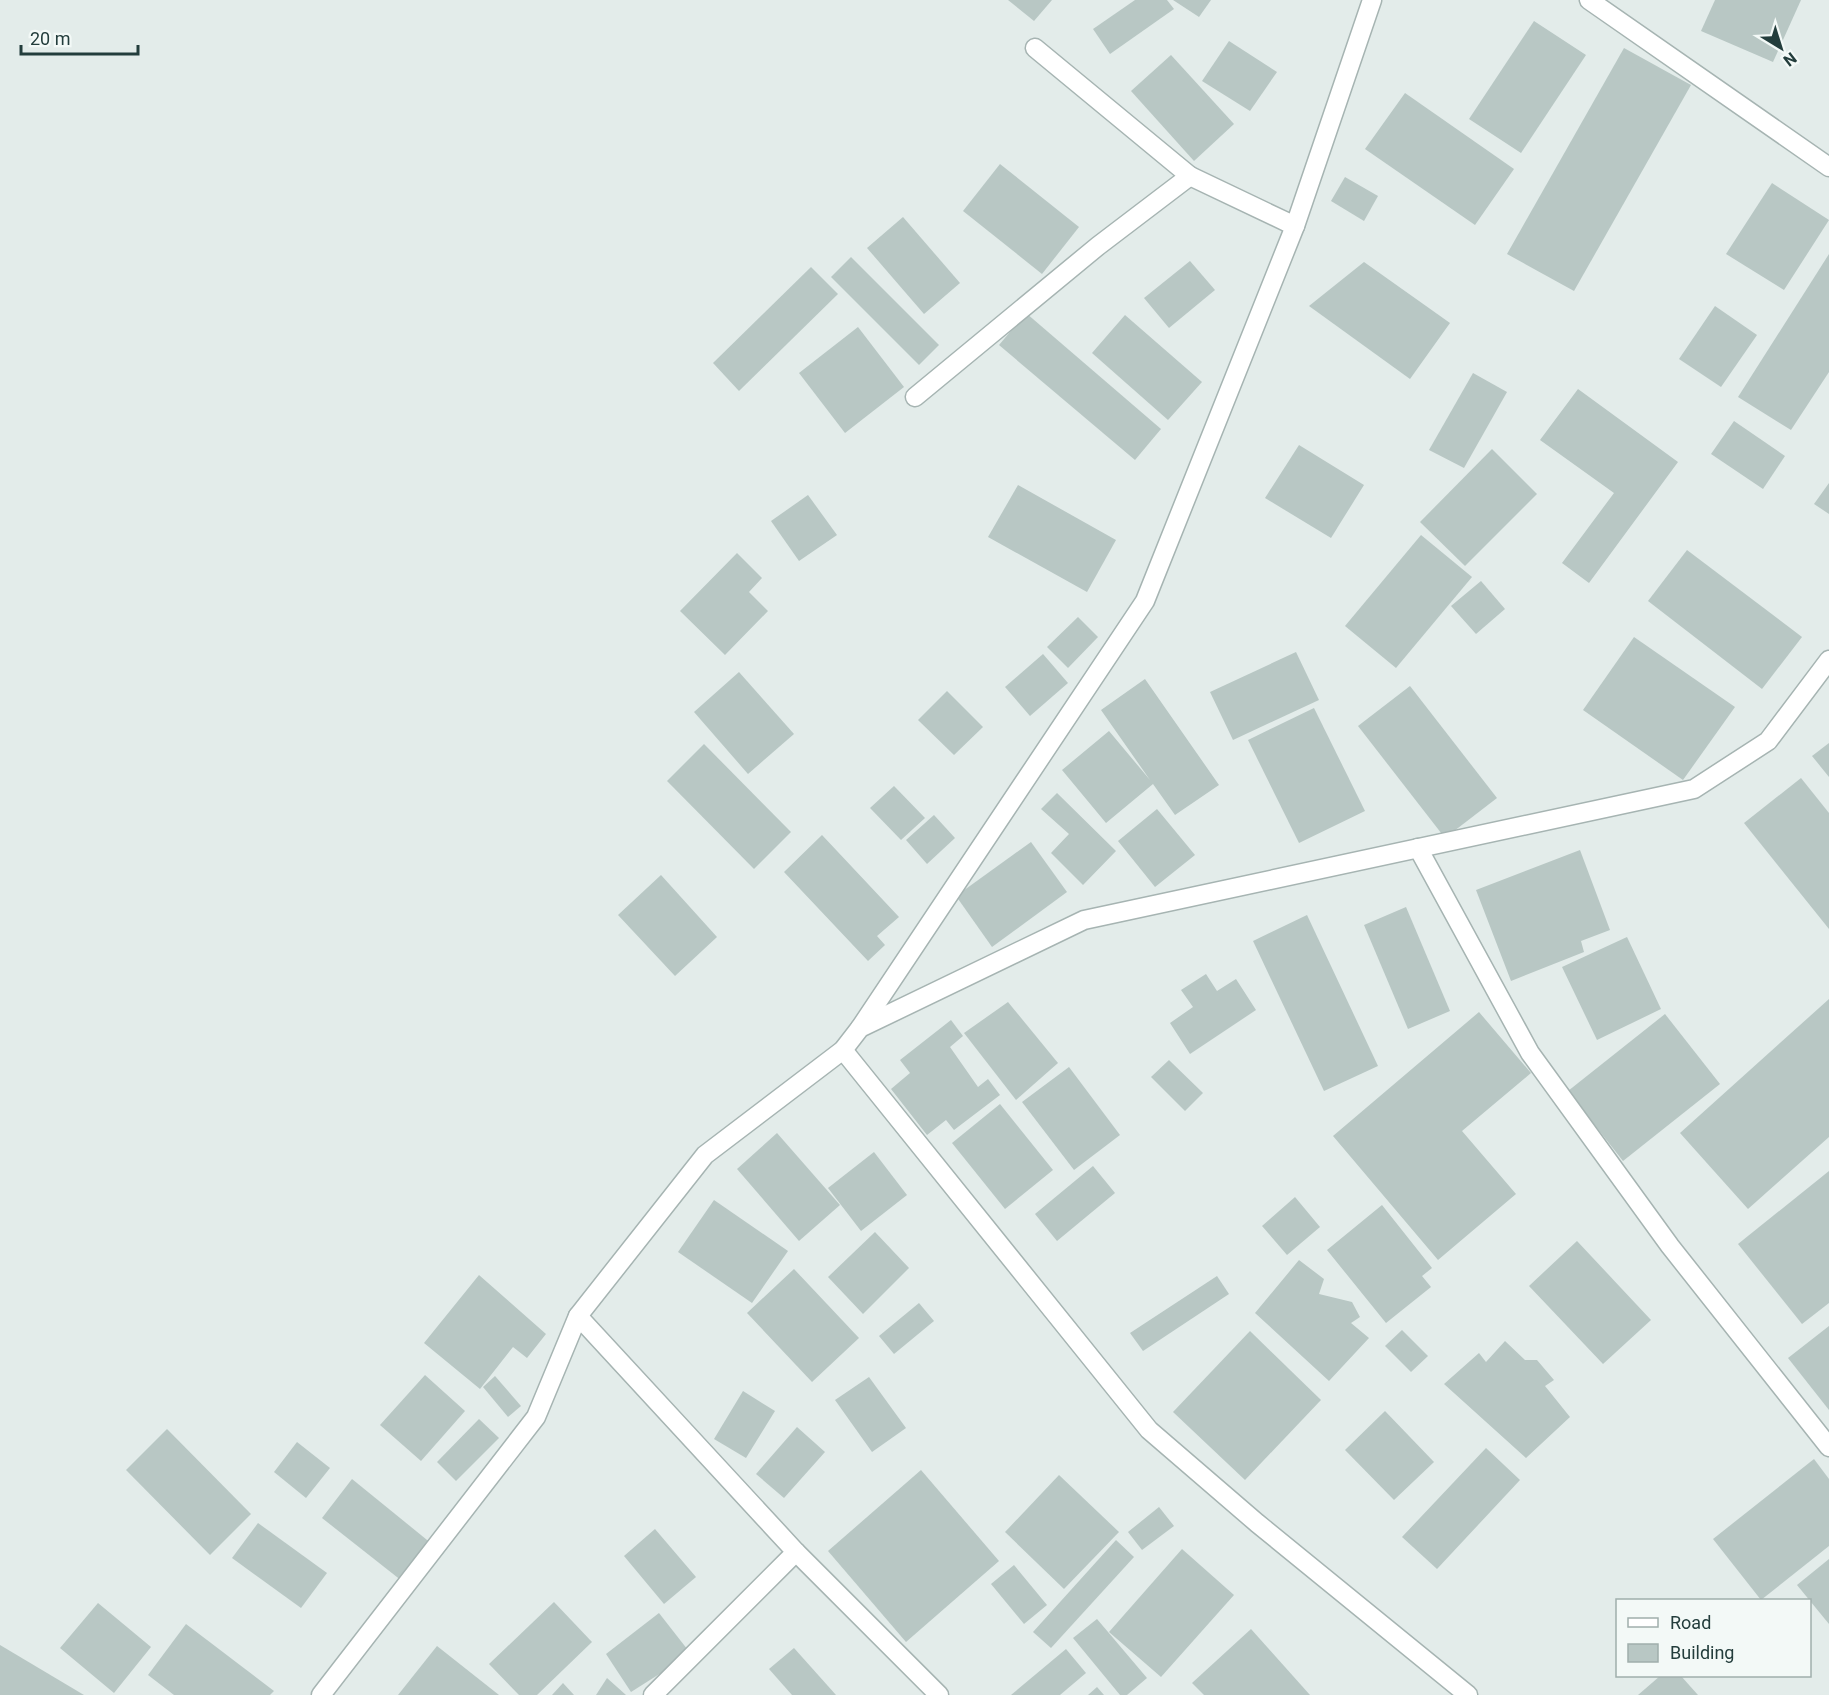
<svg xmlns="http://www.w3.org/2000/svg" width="1829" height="1695" font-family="Roboto,sans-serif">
	<rect width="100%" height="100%" fill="#e3ecea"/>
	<g fill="#b8c7c4">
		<path d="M1008 0H1052L1034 21Z"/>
		<path d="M1135 0H1167L1174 9 1110 54 1093 29Z"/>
		<path d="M1173 0H1211L1199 17Z"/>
		<path d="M1715 0H1801L1773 62 1701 31Z"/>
		<path d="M1534 21 1586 55 1521 153 1469 119Z"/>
		<path d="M1229 41 1277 72 1250 111 1202 81Z"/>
		<path d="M1624 48 1691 85 1574 291 1507 254Z"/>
		<path d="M1171 55 1234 124 1194 161 1131 91Z"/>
		<path d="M1405 93 1514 169 1475 225 1365 149Z"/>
		<path d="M1000 164 1079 227 1042 274 963 211Z"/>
		<path d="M1345 177 1378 196 1364 221 1331 201Z"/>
		<path d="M1772 183 1829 220 1784 290 1726 254Z"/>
		<path d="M903 217 960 283 924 314 867 248Z"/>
		<path d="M1829 254V372L1791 430 1738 397Z"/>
		<path d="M851 257 939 345 919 365 831 277Z"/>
		<path d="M1190 261 1215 290 1169 328 1144 298Z"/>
		<path d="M1364 262 1450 323 1410 379 1309 306Z"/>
		<path d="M811 267 838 294 739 391 713 363Z"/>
		<path d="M1715 306 1757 335 1721 387 1679 359Z"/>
		<path d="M1026 313 1161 429 1135 460 999 345Z"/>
		<path d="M1125 315 1202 382 1168 420 1092 353Z"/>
		<path d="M858 327 904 387 845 433 799 373Z"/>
		<path d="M1473 373 1507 392 1464 468 1429 450Z"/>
		<path d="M1578 389 1678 462 1589 583 1562 563 1614 493 1540 440Z"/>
		<path d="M1734 421 1785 456 1763 489 1711 454Z"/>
		<path d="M1299 445 1364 485 1331 538 1265 498Z"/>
		<path d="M1492 449 1537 494 1465 566 1420 522Z"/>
		<path d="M1829 483V514L1814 504Z"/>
		<path d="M1018 485 1116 540 1087 592 988 537Z"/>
		<path d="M808 495 837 535 799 561 771 521Z"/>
		<path d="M1421 535 1472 577 1396 668 1345 626Z"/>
		<path d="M1687 550 1802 637 1762 689 1648 601Z"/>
		<path d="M737 553 762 578 749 592 768 611 725 655 680 611Z"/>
		<path d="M1481 581 1505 609 1476 634 1451 606Z"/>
		<path d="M1078 617 1098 637 1068 668 1047 647Z"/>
		<path d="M1634 637 1735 707 1683 780 1583 710Z"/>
		<path d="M1296 652 1319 700 1233 740 1210 692Z"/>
		<path d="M1043 654 1068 683 1030 716 1005 687Z"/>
		<path d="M739 672 794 734 748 774 694 712Z"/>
		<path d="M1145 679 1219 785 1175 815 1153 784 1106 823 1062 770 1109 731 1150 780 1101 710Z"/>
		<path d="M1410 686 1497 798 1445 838 1358 726Z"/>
		<path d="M947 691 983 727 954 755 918 720Z"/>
		<path d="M1314 708 1365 811 1299 843 1248 740Z"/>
		<path d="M1829 743V777L1812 756Z"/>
		<path d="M704 744 791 832 754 869 667 781Z"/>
		<path d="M1801 778 1829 813V929L1744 823Z"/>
		<path d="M894 786 925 818 901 840 870 808Z"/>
		<path d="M1057 793 1116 851 1083 885 1051 853 1069 834 1041 809Z"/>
		<path d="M1157 809 1195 855 1155 887 1118 841Z"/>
		<path d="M934 815 955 838 927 864 906 840Z"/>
		<path d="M822 835 899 917 877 936 885 945 868 961 784 872Z"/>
		<path d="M1031 842 1067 892 992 947 956 896Z"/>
		<path d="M1580 850 1610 930 1581 941 1584 952 1511 981 1476 890Z"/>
		<path d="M661 875 717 937 675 976 618 915Z"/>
		<path d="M1406 907 1450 1011 1408 1029 1364 925Z"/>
		<path d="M1307 915 1378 1066 1324 1091 1253 941Z"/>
		<path d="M1627 937 1661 1009 1597 1040 1562 967Z"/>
		<path d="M1206 974 1217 991 1236 979 1256 1010 1190 1054 1170 1023 1193 1007 1181 990Z"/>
		<path d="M1829 999V1137L1748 1209 1680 1133Z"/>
		<path d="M1008 1002 1058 1063 1016 1100 964 1033Z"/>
		<path d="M1479 1012 1531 1073 1462 1131 1516 1194 1438 1260 1333 1136Z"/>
		<path d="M1665 1014 1720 1084 1623 1161 1568 1091Z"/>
		<path d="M951 1020 963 1036 950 1047 978 1087 988 1079 1000 1095 954 1130 946 1120 927 1135 891 1089 910 1073 900 1060Z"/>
		<path d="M1169 1060 1203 1093 1185 1111 1151 1077Z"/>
		<path d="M1069 1067 1120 1135 1074 1170 1022 1102Z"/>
		<path d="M1000 1104 1053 1170 1005 1209 952 1143Z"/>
		<path d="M777 1133 840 1205 799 1241 737 1169Z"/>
		<path d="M874 1152 907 1195 861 1231 828 1188Z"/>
		<path d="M1093 1166 1115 1193 1057 1241 1035 1214Z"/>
		<path d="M1829 1171V1303L1802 1324 1738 1244Z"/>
		<path d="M1295 1197 1320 1227 1287 1255 1262 1226Z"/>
		<path d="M714 1200 788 1251 752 1303 678 1252Z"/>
		<path d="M1382 1205 1432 1268 1422 1276 1431 1287 1386 1323 1327 1250Z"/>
		<path d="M875 1232 909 1268 863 1314 828 1277Z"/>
		<path d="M1577 1241 1651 1320 1603 1364 1529 1286Z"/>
		<path d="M1299 1260 1324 1279 1319 1294 1352 1302 1360 1317 1351 1323 1369 1338 1329 1381 1255 1313Z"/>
		<path d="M794 1269 859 1338 812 1382 747 1313Z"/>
		<path d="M479 1275 546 1334 527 1358 513 1347 480 1389 424 1343Z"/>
		<path d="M1217 1276 1229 1294 1143 1351 1130 1333Z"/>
		<path d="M919 1303 934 1321 894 1354 879 1336Z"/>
		<path d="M1829 1326V1410L1788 1358Z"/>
		<path d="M1402 1330 1428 1356 1411 1372 1385 1346Z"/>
		<path d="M1250 1331 1321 1400 1245 1480 1173 1412Z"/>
		<path d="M1505 1341 1525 1360H1537L1554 1380 1545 1386 1570 1417 1526 1458 1444 1384 1479 1353 1486 1362Z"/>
		<path d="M425 1375 465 1411 421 1461 380 1425Z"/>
		<path d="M495 1376 521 1406 508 1417 483 1387Z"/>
		<path d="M869 1377 906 1428 872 1452 835 1400Z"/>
		<path d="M743 1391 775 1411 746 1458 714 1439Z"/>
		<path d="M1385 1411 1434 1462 1394 1500 1345 1450Z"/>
		<path d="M479 1419 499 1438 456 1481 437 1462Z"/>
		<path d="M797 1427 825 1452 784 1498 756 1474Z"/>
		<path d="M167 1429 251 1514 210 1555 126 1470Z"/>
		<path d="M297 1442 330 1468 306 1498 274 1472Z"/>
		<path d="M1486 1448 1520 1480 1437 1569 1402 1537Z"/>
		<path d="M1814 1459 1829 1479V1546L1761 1600 1713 1539Z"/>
		<path d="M921 1470 999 1561 906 1642 828 1551Z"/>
		<path d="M1059 1475 1119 1532 1064 1589 1005 1532Z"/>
		<path d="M352 1479 432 1544 402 1581 322 1518Z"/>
		<path d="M1159 1507 1174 1526 1142 1550 1128 1532Z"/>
		<path d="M258 1523 327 1573 301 1608 232 1558Z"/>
		<path d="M655 1529 696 1577 664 1604 624 1556Z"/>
		<path d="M1116 1540 1134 1557 1051 1648 1033 1632Z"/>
		<path d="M1182 1549 1234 1595 1161 1677 1109 1632Z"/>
		<path d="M1829 1559V1624L1797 1585Z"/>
		<path d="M1014 1565 1047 1605 1024 1624 991 1584Z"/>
		<path d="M554 1602 592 1642 537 1695H519L489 1664Z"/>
		<path d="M98 1603 151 1647 114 1693 60 1648Z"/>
		<path d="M659 1613 691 1654 631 1692 606 1654Z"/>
		<path d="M1097 1619 1147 1678 1127 1695H1120L1073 1638Z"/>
		<path d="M186 1624 274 1691 270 1695H174L148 1675Z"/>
		<path d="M1251 1629 1310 1695H1204L1192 1683Z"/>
		<path d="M0 1645 84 1695H0Z"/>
		<path d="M437 1646 499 1695H398Z"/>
		<path d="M794 1648 836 1695H792L769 1669Z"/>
		<path d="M1066 1649 1086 1673 1060 1695H1011Z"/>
		<path d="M1660 1676H1681L1698 1695H1638Z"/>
		<path d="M607 1678 626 1695H596Z"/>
		<path d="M563 1683 574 1695H552Z"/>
		<path d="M1097 1687 1104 1695H1088Z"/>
	</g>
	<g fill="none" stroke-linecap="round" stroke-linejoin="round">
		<defs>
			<g id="minor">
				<path d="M1589 0 1829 167"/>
				<path d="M1035 48 1190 176 1295 226"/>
				<path d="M915 397 1098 246 1190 176"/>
				<path d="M1418 848 1530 1053 1670 1246 1829 1447"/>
				<path d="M860 1028 1145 601 1295 226 1372 0"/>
				<path d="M843 1050 1149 1430 1257 1523 1468 1695"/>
				<path d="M578 1316 796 1552 653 1695"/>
				<path d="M796 1552 939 1695"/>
				<path d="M321 1695 536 1417 578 1316 705 1155 843 1050 860 1028 1084 920 1694 789 1768 741 1829 660"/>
			</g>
		</defs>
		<use href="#minor" stroke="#a6b4b2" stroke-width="21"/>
		<use href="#minor" stroke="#fff" stroke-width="18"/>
	</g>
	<rect x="1616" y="1599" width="195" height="78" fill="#f3f9f7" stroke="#a0aeac" stroke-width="1.5"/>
	<rect x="1628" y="1618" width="30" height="9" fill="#ffffff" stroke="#a0aeac" stroke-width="1.5"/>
	<text x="1670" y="1629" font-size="18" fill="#233d3c">Road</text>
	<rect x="1628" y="1644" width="30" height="18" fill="#b8c7c4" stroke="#a0aeac" stroke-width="1.5"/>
	<text x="1670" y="1659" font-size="18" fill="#233d3c">Building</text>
	<g transform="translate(1781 48) rotate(142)" stroke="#f3f9f7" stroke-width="4.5" paint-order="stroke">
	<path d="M0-4.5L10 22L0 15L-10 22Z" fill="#233d3c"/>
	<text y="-9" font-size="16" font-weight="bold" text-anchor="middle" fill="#233d3c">N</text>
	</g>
	<path d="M21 45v9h117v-9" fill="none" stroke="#233d3c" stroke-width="3"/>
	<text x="30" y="45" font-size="18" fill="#233d3c" stroke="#f3f9f7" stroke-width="4.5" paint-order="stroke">20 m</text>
</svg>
